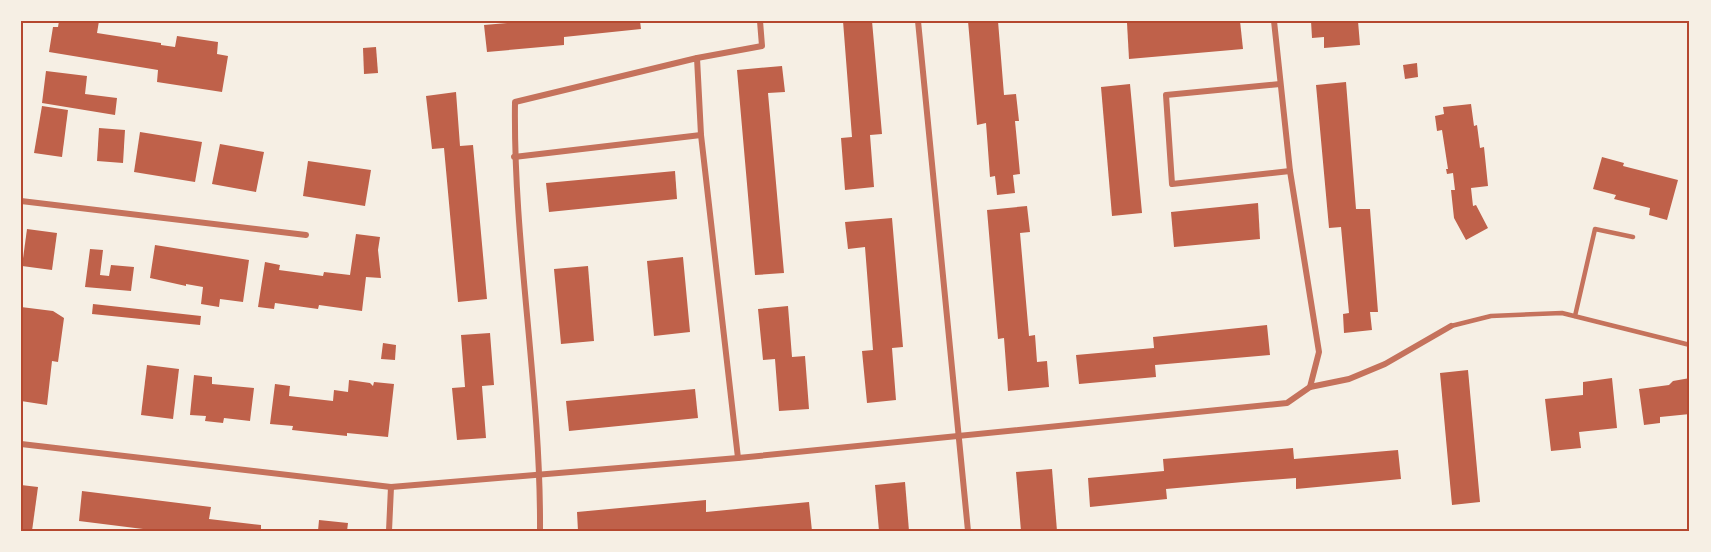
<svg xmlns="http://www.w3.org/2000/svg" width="1711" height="552" font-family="'Times New Roman',serif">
	<rect width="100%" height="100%" fill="#f6efe4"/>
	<g fill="#bf614a">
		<path d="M59 21H99L97 33 161 43V45L175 47 177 36 218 42 217 54 228 56 222 92 157 82 158 70 49 52 53 27H58Z"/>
		<path d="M530 21H640L641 29 564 37V45L487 52 484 25Z"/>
		<path d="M843 21H872L882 134 870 135 874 187 845 190 841 138 852 137Z"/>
		<path d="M968 21H998L1004 95 1016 94 1019 121H1015L1020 174 1013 175 1015 193 997 195 995 176 990 177 986 123 977 125Z"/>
		<path d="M1147 21H1240L1243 49 1129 59 1127 23Z"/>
		<path d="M1311 21H1358L1360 45 1324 48V37L1312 38Z"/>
		<path d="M376 47 378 73 364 74 363 48Z"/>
		<path d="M1417 63 1418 77 1405 79 1403 65Z"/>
		<path d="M782 66 785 92 768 93 784 273 755 275 737 70Z"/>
		<path d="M46 71 87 76 85 94 117 98 115 115 42 103Z"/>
		<path d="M1346 82 1356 209H1370L1378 312H1370L1372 330 1344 333 1343 314 1349 313 1341 227 1329 228 1316 85Z"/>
		<path d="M1130 84 1142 213 1112 216 1101 87Z"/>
		<path d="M456 92 460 146 473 145 487 299 458 302 444 148 432 149 426 96Z"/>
		<path d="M1471 104 1474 126 1477 125 1480 148 1484 147 1488 186 1471 188 1473 206 1476 205 1488 228 1466 240 1454 218 1451 190H1455L1453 173 1447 174 1446 169H1448L1442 130 1437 131 1435 116 1444 114 1443 107Z"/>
		<path d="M42 106 68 110 62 157 34 153Z"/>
		<path d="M99 128 125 130 123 163 97 161Z"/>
		<path d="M140 132 202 142 195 182 134 172Z"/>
		<path d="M220 144 264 152 256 192 212 184Z"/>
		<path d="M1602 157 1624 163 1623 166 1678 180 1667 220 1649 215 1650 208 1614 199 1616 195 1593 189Z"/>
		<path d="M308 161 371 170 365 206 303 196Z"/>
		<path d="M675 171 677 199 549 212 546 183Z"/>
		<path d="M1258 203 1260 239 1174 247 1171 212Z"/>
		<path d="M1027 206 1030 232 1020 233 1029 336 1035 335 1037 362 1047 361 1049 387 1008 391 1004 338 998 339 987 210Z"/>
		<path d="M892 218 903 347 892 348 896 400 867 403 862 351 873 350 865 247 848 249 845 222Z"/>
		<path d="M27 229 57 233 52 270 22 266Z"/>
		<path d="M356 234 380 237 378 250 381 278 366 277 362 311 319 305 318 309 275 303 274 309 258 307 265 262 280 265 279 270 323 276 324 272 350 275Z"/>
		<path d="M155 245 249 260 243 302 220 299 219 307 201 304 203 287 186 284V286L150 278Z"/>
		<path d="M90 249 103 250 100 275 109 276 111 265 134 267 131 291 85 287Z"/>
		<path d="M683 257 690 332 654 336 647 261Z"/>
		<path d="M588 266 594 341 561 344 554 269Z"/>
		<path d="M93 304 201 316 200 325 92 314Z"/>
		<path d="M788 306 792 357 805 356 809 409 779 411 775 359 763 360 758 309Z"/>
		<path d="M21 307 53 311 64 318 58 362 52 361 47 405 21 401Z"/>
		<path d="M1267 325 1270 355 1155 365 1156 377 1079 384 1076 355 1154 348 1153 337Z"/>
		<path d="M490 333 494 385 482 386 486 438 457 440 452 388 465 387 461 335Z"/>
		<path d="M383 343 396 345 395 360 381 359Z"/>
		<path d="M147 365 179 369 173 419 141 415Z"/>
		<path d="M1468 370 1480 502 1452 505 1440 373Z"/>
		<path d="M194 375 212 377V384L254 388 250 421 224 418 223 423 205 421 206 416 190 415Z"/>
		<path d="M1612 378 1617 428 1579 432 1581 448 1551 451 1545 399 1583 395V382Z"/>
		<path d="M1690 378V414L1660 417V423L1644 425 1639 389 1669 385 1673 381Z"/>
		<path d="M349 380 370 383 373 386 374 382 394 384 388 437 347 433V436L292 430 293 426 270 424 275 384 290 386 289 396 333 401 334 390 348 392Z"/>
		<path d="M695 389 698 418 569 431 566 401Z"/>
		<path d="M1293 448 1294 459 1398 450 1401 479 1296 489V478L1243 482 1166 489 1167 499 1090 507 1088 478 1164 471 1163 459Z"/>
		<path d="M1052 469 1057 531H1021L1016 472Z"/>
		<path d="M905 482 909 531H879L875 485Z"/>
		<path d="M21 485 38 487 32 531H21Z"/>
		<path d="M82 491 211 507 209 519 261 525V531H159L79 521Z"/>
		<path d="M706 500V512L809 502 812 531H708V529L686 531H578L577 512Z"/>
		<path d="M319 520 348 523 347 531H318Z"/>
	</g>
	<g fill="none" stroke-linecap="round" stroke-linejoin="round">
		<g stroke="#c5725c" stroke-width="4.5">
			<path d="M1575 316 1595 229 1633 237"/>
			<path d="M1451 326 1491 316 1562 313 1690 345"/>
		</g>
		<g stroke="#c5725c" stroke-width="6">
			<path d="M918 21 968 531"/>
			<path d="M1274 21 1290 171 1319 352 1310 387"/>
			<path d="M697 58 762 46 760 21"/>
			<path d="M1280 84 1166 95 1172 184 1290 171"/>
			<path d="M514 157 701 135"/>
			<path d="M21 201 306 235"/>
			<path d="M21 444 391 487 738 458 1287 403 1310 387 1349 379 1385 364 1451 326"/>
			<path d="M389 531 391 487"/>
			<path d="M540 531C541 388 513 245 515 102L697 58 701 135 738 458"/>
		</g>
	</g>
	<rect width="1711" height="552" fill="none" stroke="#f6efe4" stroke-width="45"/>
	<rect x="22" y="22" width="1666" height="508" fill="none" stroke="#b5482f" stroke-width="2"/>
</svg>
